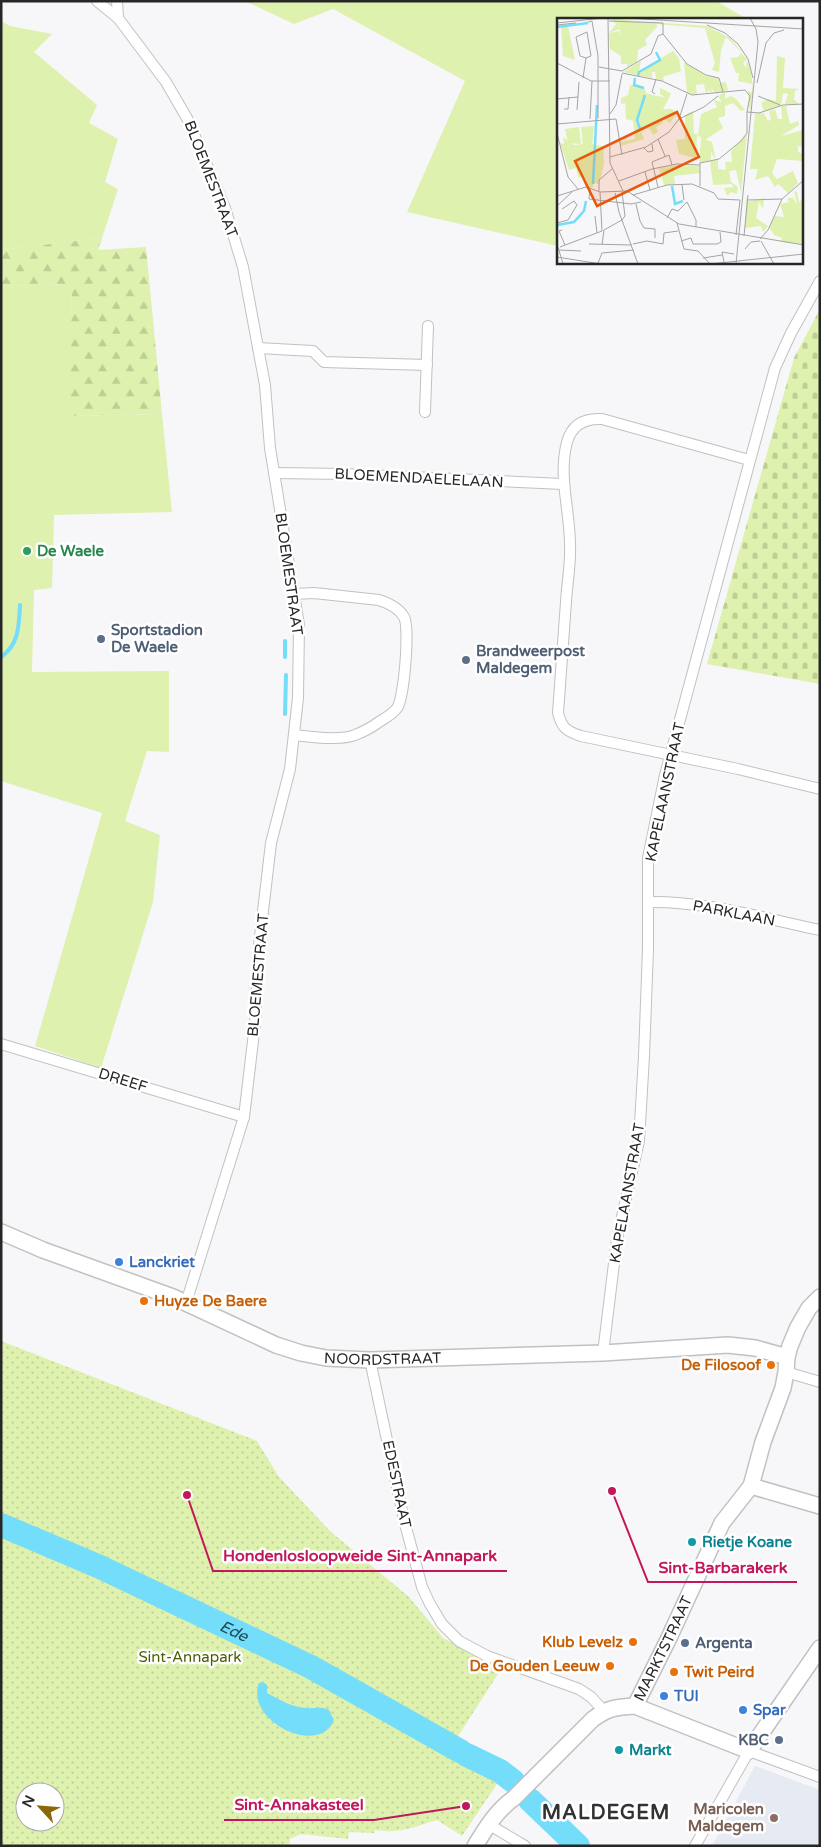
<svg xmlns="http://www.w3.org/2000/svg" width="821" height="1847" font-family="'Varela Round',sans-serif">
	<defs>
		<pattern id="forest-firs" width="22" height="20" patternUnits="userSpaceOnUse" patternTransform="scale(1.25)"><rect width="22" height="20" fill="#def1ae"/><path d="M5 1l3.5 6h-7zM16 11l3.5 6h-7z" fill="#becf96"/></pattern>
		<pattern id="cemetery-stones" width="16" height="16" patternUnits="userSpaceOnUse" patternTransform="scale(1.25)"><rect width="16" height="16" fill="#def1ae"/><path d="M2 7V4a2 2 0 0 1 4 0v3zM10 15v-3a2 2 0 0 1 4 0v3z" fill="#becf96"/></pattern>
		<pattern id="park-dots" width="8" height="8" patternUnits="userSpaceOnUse" patternTransform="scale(1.25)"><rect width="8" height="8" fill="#def1ae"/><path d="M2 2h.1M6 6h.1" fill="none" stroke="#becf96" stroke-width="1.8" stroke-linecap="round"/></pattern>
	</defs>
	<rect width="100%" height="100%" fill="#f7f7f9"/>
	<path fill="#e6eaf2" d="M755 1766 820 1790V1846H712Z"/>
	<g fill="#def1ae">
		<path d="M245 1H716L747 19H558V246L407 212 465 81 333 9 294 24Z"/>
		<path d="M1 21 10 26 52 34 34 52 97 105 89 123 118 139 105 182 118 189 102 238 1 250Z"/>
		<path d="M72 284 70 416 162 414 172 512 54 515 52 588 34 590 32 672 169 671V752L147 751 125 821 160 835 153 902 101 1068 35 1046 102 813 1 781V286Z"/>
	</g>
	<path fill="url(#forest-firs)" d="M102 238 98 250 146 247 162 414 69 416 72 284 1 286V250Z"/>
	<path fill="url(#cemetery-stones)" d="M820 309V684L707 664 794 358Z"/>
	<path fill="url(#park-dots)" fill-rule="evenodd" d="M1 1341 257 1441 279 1477 331 1532 409 1597 443 1638 503 1666 455 1741 504 1766 518 1777 508 1788 499 1781 462 1836 437 1820C414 1827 399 1834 375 1830L374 1833 349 1832 348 1839 301 1834 290 1839 289 1846H1ZM25 1792H55V1822H25Z"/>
	<path fill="#73ddfa" d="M263 1682 267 1685V1693C278 1699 292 1707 305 1708 314 1709 320 1706 329 1710L334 1720C319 1758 244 1720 259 1683Z"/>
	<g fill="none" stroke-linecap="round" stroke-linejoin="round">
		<g stroke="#73ddfa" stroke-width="4">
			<path d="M285 641V657"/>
			<path d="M1 657C19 645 19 625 20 605"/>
			<path d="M285 714 286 675"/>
		</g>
		<g stroke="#73ddfa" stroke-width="24">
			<path id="s1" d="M1 1525 100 1567 311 1667 460 1751"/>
			<path d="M467 1755 500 1771 513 1781"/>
			<path d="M530 1800 578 1846"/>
		</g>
		<defs>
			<g id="street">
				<path d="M97 1 118 18 166 82 188 120 225 208 243 267 265 385 270 448 299 625 298 698 290 769 271 843 259 945 255 1024 244 1117 186 1303"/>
				<path d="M117 1 118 18"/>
				<path d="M258 348 313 351 324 362 427 365"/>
				<path d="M425 412 428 326"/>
				<path d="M749 460 602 419C585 418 572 424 567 442 558 477 570 510 570 545 571 563 567 583 566 602 563 639 561 676 558 713 562 728 566 731 581 736L738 769 820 789"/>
				<path d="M274 473 346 474 563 484"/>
				<path d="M294 735C309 737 341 741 355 735 363 732 372 727 379 722 385 718 393 714 397 708 404 699 410 628 404 617 399 608 388 603 379 600L314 593 294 594"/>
				<path d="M648 902C706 901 763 918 820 930"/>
				<path d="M1 1044 244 1117"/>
				<path d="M603 1353 617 1239 639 1141 644 1056 648 949V858L665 775 775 368 791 333 820 281"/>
				<path d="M370 1360 404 1520 422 1587 430 1604 442 1624 459 1641 487 1656 579 1689 591 1697 604 1711"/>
				<path d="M786 1372 820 1382"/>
				<path d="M488 1824 525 1846"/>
				<path d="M695 1846 749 1751 820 1777"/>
			</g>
			<g id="secondary">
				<path id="s2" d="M1 1232 43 1250 173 1297 276 1345 301 1353 326 1358 370 1360 603 1353 728 1345 755 1348 787 1357"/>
				<path d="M751 1486 820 1506"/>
				<path id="s3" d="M635 1706 668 1640 722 1523 751 1486 763 1442 783 1388 786 1372 787 1357 790 1346 798 1327 809 1308 820 1297"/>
				<path d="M475 1846C486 1828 496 1811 514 1798L593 1719C608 1708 616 1707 635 1706L749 1751 820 1648"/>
			</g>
		</defs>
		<use href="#street" stroke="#c0c1c2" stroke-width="12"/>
		<use href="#secondary" stroke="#c0c1c2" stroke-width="18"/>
		<use href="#street" stroke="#fff" stroke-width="10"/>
		<use href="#secondary" stroke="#fff" stroke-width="15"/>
	</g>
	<circle fill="#2e9e5b" stroke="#fff" stroke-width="2" cx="27" cy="551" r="5"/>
	<g fill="#5c6f8a" stroke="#fff" stroke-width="2">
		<circle cx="101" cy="639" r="5"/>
		<circle cx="466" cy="660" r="5"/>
		<circle cx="685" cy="1643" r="5"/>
		<circle cx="779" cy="1740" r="5"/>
	</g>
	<g fill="#3f7fe0" stroke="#fff" stroke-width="2">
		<circle cx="119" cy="1262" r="5"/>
		<circle cx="664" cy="1696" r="5"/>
		<circle cx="743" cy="1710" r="5"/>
	</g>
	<g fill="#e8710a" stroke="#fff" stroke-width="2">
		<circle cx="144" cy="1301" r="5"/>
		<circle cx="771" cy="1365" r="5"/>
		<circle cx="633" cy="1642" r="5"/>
		<circle cx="610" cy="1666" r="5"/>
		<circle cx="674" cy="1672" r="5"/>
	</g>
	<g fill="#0f9aa8" stroke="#fff" stroke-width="2">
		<circle cx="692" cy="1542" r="5"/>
		<circle cx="619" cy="1750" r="5"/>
	</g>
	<circle fill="#8d6e63" stroke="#fff" stroke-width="2" cx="774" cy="1818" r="5"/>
	<g text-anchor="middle" stroke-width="5" stroke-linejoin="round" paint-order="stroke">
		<g font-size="15" fill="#272727" stroke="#fff">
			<text transform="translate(211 179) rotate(69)" y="5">BLOEMESTRAAT</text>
			<text transform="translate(419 478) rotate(3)" y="5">BLOEMENDAELELAAN</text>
			<text transform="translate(289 574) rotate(82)" y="5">BLOEMESTRAAT</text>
			<text transform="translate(665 792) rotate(-78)" y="5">KAPELAANSTRAAT</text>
			<text transform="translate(734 913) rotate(11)" y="5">PARKLAAN</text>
			<text transform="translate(258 975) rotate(-85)" y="5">BLOEMESTRAAT</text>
			<text transform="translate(123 1080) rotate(17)" y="5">DREEF</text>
			<text transform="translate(627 1193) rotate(-80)" y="5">KAPELAANSTRAAT</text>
			<text dy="5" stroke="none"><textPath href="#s2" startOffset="406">NOORDSTRAAT</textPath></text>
			<text transform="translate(397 1484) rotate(78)" y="5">EDESTRAAT</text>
			<text dy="5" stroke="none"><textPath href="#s3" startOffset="64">MARKTSTRAAT</textPath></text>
		</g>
		<g font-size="15" font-weight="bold" fill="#27864d" stroke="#fff" text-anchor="start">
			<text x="37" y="556">De Waele</text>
		</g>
		<g font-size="15" font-weight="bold" fill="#4e5e75" stroke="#fff" text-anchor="start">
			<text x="111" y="635">Sportstadion<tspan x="111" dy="17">De Waele</tspan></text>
			<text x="476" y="656">Brandweerpost<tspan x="476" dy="17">Maldegem</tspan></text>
			<text x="695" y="1648">Argenta</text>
			<text x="769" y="1745" text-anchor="end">KBC</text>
		</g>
		<g font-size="15" font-weight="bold" fill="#366cbe" stroke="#fff" text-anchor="start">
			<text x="129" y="1267">Lanckriet</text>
			<text x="674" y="1701">TUI</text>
			<text x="753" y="1715">Spar</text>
		</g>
		<g font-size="15" font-weight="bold" fill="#c56008" stroke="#fff" text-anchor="end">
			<text x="154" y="1306" text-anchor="start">Huyze De Baere</text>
			<text x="761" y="1370">De Filosoof</text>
			<text x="623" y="1647">Klub Levelz</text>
			<text x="600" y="1671">De Gouden Leeuw</text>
			<text x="684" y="1677" text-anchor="start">Twit Peird</text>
		</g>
		<g font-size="15" font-weight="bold" fill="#0d838f" stroke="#fff" text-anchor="start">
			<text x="702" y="1547">Rietje Koane</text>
			<text x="629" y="1755">Markt</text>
		</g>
		<g font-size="15" fill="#4e5f02" stroke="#fff">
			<text x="190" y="1662">Sint-Annapark</text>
		</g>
		<g font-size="15" font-weight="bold" fill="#785e54" stroke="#fff" text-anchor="end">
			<text x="764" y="1814">Maricolen<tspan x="764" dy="17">Maldegem</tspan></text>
		</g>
		<g font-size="16" font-style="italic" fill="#1b4a56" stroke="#fff">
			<text dy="6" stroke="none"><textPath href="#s1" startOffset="256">Ede</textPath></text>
		</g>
		<g font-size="20" font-weight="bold" letter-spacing="1" fill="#313232" stroke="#fff">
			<text x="606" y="1819">MALDEGEM</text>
		</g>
	</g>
	<g transform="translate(557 18)">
		<rect width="246" height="246" fill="#f7f7f9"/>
		<path d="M61 3 99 5 100 9 88 22 90 27 81 32 80 44 70 49V46H64V38L53 31 52 15 62 13 64 17ZM33 5 11 8 18 42 6 38 4 9 0 8ZM148 10 169 19 164 32 162 54 155 52 158 45ZM116 33 122 40 124 53 106 59 107 63 99 61 98 54H95V60L66 54 84 43 82 53ZM184 35 190 41 186 45 189 50 190 42 194 54 195 61 196 75 193 94 191 73 195 74V66L181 63 182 55H179L173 40 181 39ZM220 38 228 40 226 70 243 71 238 73 237 81 242 86H228L231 76 226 75 224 87 207 93 204 85 211 81 219 83ZM127 44 149 58 161 60 162 65 169 64 171 72 159 76 154 70 156 76 152 72 149 76 147 66 139 67 140 77 130 75ZM73 67 87 69 89 75 99 78 108 79 103 76V70L108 72 114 76 106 91H116L119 97 113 105 105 100 106 105 99 109 101 114 96 117 93 111H88L84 113 87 121 64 128 63 124 78 121 76 103 69 101 68 85 64 86V80L71 77ZM168 74V81L174 78 179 81 188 92 184 93 176 85 168 88V98L161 100 166 110 148 122 140 117 139 140 122 136 119 122 128 121V97L136 93 137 116H141L144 96 160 89 157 82 165 84 161 78ZM224 88H229L233 106 241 103 242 107 224 118 246 112V128L235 129H241V134L246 136V143L220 141 215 155 220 161 236 153 241 165 231 175 221 166 218 169 211 158 198 162 201 151H193L198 96 207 95 211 103 214 101 212 93 218 91 221 101H225ZM37 108 35 126H26L24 109ZM22 109 24 126 11 125 8 111ZM190 116 184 175 179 152 172 153 174 164 181 169 180 176 174 174 170 178 167 170 177 169 174 166 156 167 153 143 161 142V151L169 152 168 144H175L174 133ZM144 120 155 124 159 142 154 134V142L142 145ZM237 173 240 174 242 184 246 181V226L224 224 225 220 217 217 212 209 218 198 227 199 223 186 232 184 230 180H236L240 187ZM189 178 190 184 207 180 206 191 202 184 199 200 211 208 206 214 204 208 188 210Z" fill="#def1ae"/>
		<path d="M54 1 150 8 173 20 188 38 170 20 148 10 61 3 63 17 62 11 52 15 59 6Z" fill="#def1ae"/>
		<path d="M121 147 142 148 143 155 117 158 118 166 107 167 102 150Z" fill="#def1ae"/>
		<path d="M6 119 17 127 26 126 25 121 36 120 35 126 46 128 47 146 42 166 36 165V170L31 168 27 159H21L19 150 12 152 3 125 7 126Z" fill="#def1ae"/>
		<path fill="none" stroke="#73ddfa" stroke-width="2.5" d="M0 9 31 5M81 58 82 54 103 42 99 34M78 60 77 67 87 70M87 111H83L80 102 88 77M36 166 40 87M115 168 118 186 126 183M0 207 17 204 27 193 29 183"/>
		<path fill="none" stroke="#a4a4a5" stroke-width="1" d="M51 0 53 145 66 173M69 0 247 11M31 4 35 3 41 38V100M0 5 46 0M0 7 19 5M150 7 168 15 181 26 191 41 196 60M106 16 130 46 149 57 162 60 166 74M0 45 34 63H53M42 49 65 53 94 36 101 18 106 16V5L52 3M65 55 105 63 135 77 188 72 193 78 190 94M26 60 29 40 34 38 30 14 19 19 23 38 29 40M200 65 209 25 217 15 227 12M98 76 95 74 99 61M201 78 223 87M0 81 21 79M7 91H11L12 79M20 92 22 64M53 96 59 87 65 56M33 101 35 63M122 101 147 89 161 78M0 106 59 101 65 137M0 115 11 159 21 171M101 121 108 138M87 130 91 134 96 133 95 126M53 139 89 129 112 114 122 101 130 76M88 154 93 172M62 163 95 151 120 146 143 147M125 167 127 182M143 168V145L162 141 184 123 190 115V94L202 95 226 87 247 86M33 169 32 181 74 186 84 184M101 169 95 144 112 137 115 147M42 173V162L55 151M43 174 45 213M58 175 62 194 81 246M76 177 110 167 135 166 157 175 161 181 183 182 179 217M0 178 29 169 43 174 70 173 122 206 247 227M190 182 225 181M79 186 83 203 87 210 98 211V220M0 188 15 174M38 198 40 215M110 200 115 191 121 193 130 184 139 202V209M65 202 68 198 65 174M0 205 11 202 20 187 17 183 5 191M120 205 127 231 141 233 153 246M5 212 2 213 8 227M187 218 191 177M203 221 211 212 225 181 247 162M124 223 134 220 136 226H160L164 224 163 214M204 223 217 246M32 226 75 227M76 226 90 223 106 226 107 215 121 213M45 227 47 212 65 202M1 229 6 246M3 229 45 213M188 231 194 224 203 223M2 232 24 233M0 239 44 246M146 240 165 237M167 244 165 234 177 236M41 245 45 235 77 232M153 246 247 236M179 246 201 24 199 11 193 0"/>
		<path fill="#e8590c" fill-opacity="0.15" stroke="#e8590c" stroke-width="2.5" d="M120 94 142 139 40 188 18 143Z"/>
		<rect width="246" height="246" fill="none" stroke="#272727" stroke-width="2.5"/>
	</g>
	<path fill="none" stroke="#c2185b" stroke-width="2" d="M187 1495L213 1571H507M612 1491L648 1582H797M466 1806L374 1820H224"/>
	<g fill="#c2185b" stroke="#fff" stroke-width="2">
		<circle cx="187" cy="1495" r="5"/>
		<circle cx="612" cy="1491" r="5"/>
		<circle cx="466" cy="1806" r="5"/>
	</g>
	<g font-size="16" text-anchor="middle" font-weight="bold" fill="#c2185b" stroke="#fff" stroke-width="5" stroke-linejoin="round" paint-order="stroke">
		<text x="360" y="1561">Hondenlosloopweide Sint-Annapark</text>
		<text x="723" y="1573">Sint-Barbarakerk</text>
		<text x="299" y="1810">Sint-Annakasteel</text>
	</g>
	<rect width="821" height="1847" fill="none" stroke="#272727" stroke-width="5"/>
	<g transform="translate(40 1807) rotate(296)"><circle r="24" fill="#ffffff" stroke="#a9a9a9"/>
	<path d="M0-4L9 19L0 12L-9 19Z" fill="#8c6708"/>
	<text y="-8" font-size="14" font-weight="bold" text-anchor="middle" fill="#272727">N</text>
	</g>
</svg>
